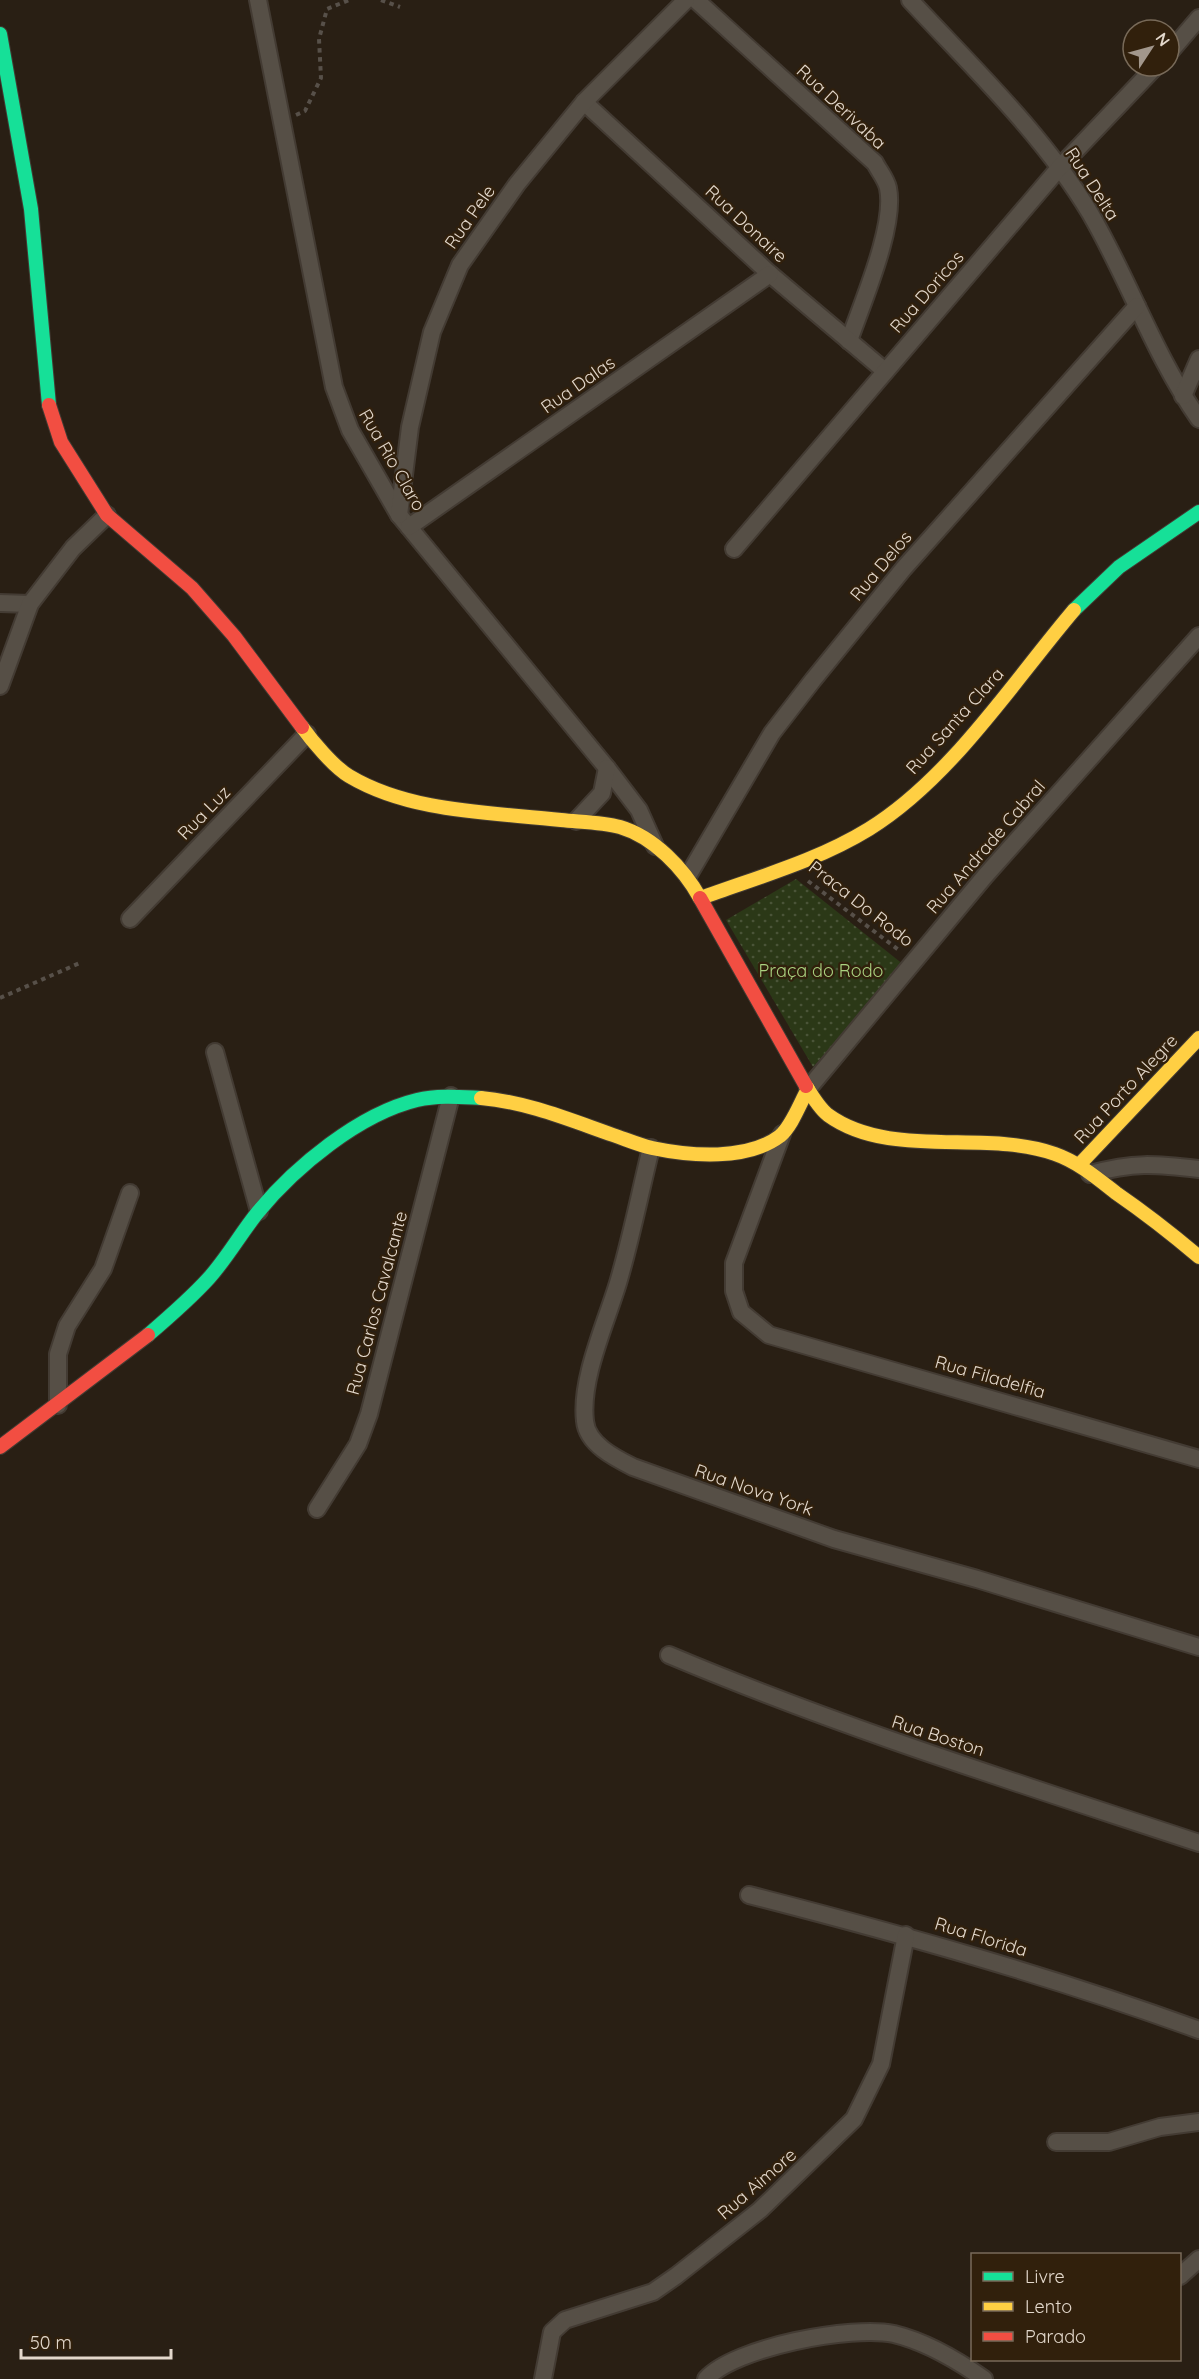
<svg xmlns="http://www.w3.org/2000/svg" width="1199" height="2379" font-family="Quicksand,sans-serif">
	<defs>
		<pattern id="park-dots" width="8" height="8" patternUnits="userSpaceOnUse" patternTransform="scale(1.5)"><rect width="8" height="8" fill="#2b3817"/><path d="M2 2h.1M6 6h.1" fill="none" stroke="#4a5438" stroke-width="1.8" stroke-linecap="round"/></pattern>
	</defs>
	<rect width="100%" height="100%" fill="#291f14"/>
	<path fill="url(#park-dots)" d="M796 879 904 965 813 1067 726 920Z"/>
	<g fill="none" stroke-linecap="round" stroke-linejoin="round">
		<defs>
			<g id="street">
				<path d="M258 0 334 387 350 430 399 515 607 768 639 810 655 846"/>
				<path d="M696 0 875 163C879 171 886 179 888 188 896 226 862 303 849 341"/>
				<path d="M910 0C972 67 1043 134 1090 213 1129 280 1154 355 1199 419"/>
				<path d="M1169 53 1199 18"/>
				<path d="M584 102 770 274 885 371"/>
				<path d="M1183 396 1199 359"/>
				<path d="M399 515 410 427 432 332 460 265 517 184 584 102 686 0"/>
				<path d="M409 527 770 274"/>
				<path d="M734 549 1060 167 1156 66"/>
				<path d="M0 603 30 604"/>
				<path d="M0 686 30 604 73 548 107 515"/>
				<path d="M576 821 602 793 607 768"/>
				<path d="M688 876 772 733 813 680 904 568 1137 306"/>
				<path d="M130 919 307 734"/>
				<path d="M215 1052 259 1211"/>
				<path d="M808 1089 985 876 1199 636"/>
				<path d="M782 1134 734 1263V1291L741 1312 769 1335 1199 1459"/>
				<path d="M651 1148C640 1193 631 1239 618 1283 606 1323 580 1379 585 1421 587 1444 615 1458 633 1467L834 1539 977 1579 1199 1647"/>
				<path d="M1090 1174C1134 1162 1154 1164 1199 1169"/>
				<path d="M58 1405V1354L67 1326 103 1269 130 1193"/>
				<path d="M317 1509 358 1444 369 1414 451 1096"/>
				<path d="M669 1655C842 1728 1021 1784 1199 1843"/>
				<path d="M749 1895C901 1934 1051 1976 1199 2030"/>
				<path d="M1056 2142H1109L1160 2127 1199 2122"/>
				<path d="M1180 2276 1199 2259"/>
				<path d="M543 2379 552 2332 565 2320 653 2292 676 2276 760 2210 854 2119 881 2064 906 1935"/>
				<path d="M706 2379C735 2347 852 2325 894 2334 927 2342 957 2360 984 2379"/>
			</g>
			<g id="fast">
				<path d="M0 34 31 209 49 405"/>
				<path d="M1074 610 1119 567 1199 512"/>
				<path d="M148 1335C169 1317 190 1299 209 1278 227 1258 241 1233 258 1212 295 1167 359 1114 417 1100 439 1095 460 1097 481 1098"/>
			</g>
			<g id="slow">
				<path d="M302 727C312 741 334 767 349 776 411 813 491 812 561 820 580 822 602 822 620 827 654 837 684 869 700 898"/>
				<path d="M701 898C758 877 817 861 869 829 951 778 1012 683 1074 610"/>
				<path d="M806 1086C812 1096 819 1108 828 1115 890 1160 986 1129 1055 1154 1078 1162 1097 1178 1116 1193 1145 1213 1172 1234 1199 1257"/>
				<path d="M481 1098C527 1102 570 1120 613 1135 625 1139 639 1145 652 1148 690 1156 747 1161 780 1136 792 1126 800 1103 808 1089"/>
				<path d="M1079 1165 1199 1038"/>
			</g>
			<g id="jam">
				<path d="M49 405 61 442 107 515 192 588 234 636 302 727"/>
				<path d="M700 898 806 1086"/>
				<path d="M0 1447 148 1335"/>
			</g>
		</defs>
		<use href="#street" stroke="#433b33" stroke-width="20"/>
		<use href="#fast" stroke="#433b33" stroke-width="16"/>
		<use href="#slow" stroke="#433b33" stroke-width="16"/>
		<use href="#jam" stroke="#433b33" stroke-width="16"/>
		<g stroke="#575049" stroke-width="4" stroke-dasharray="4.5 4.5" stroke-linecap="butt">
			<path d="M381 0 400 7"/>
			<path d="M296 115 305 111 321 78 319 39 327 9 349 0"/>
			<path d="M808 881 900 951"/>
			<path d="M0 998 82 962"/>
		</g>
		<use href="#street" stroke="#564f46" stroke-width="16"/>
		<use href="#fast" stroke="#16e098" stroke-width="14"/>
		<use href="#slow" stroke="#ffcf43" stroke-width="14"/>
		<use href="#jam" stroke="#f24e42" stroke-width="14"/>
	</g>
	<g text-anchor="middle" stroke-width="4.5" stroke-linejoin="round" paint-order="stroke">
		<g font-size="18" fill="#e3d8cc" stroke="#31200c">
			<text transform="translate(841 107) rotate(43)" y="6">Rua Derivaba</text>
			<text transform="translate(1092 184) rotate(57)" y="6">Rua Delta</text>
			<text transform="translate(470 217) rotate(-55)" y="6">Rua Pele</text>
			<text transform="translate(746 224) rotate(43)" y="6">Rua Donaire</text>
			<text transform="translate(927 292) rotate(-49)" y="6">Rua Doricos</text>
			<text transform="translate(578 385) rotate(-35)" y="6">Rua Dalas</text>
			<text transform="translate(392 460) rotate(60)" y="6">Rua Rio Claro</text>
			<text transform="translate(881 566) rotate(-50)" y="6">Rua Delos</text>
			<text transform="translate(955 721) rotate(-48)" y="6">Rua Santa Clara</text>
			<text transform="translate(204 813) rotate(-46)" y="6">Rua Luz</text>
			<text transform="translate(986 847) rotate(-49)" y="6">Rua Andrade Cabral</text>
			<text transform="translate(861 904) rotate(38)" y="6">Praca Do Rodo</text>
			<text transform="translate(1126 1089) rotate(-47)" y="6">Rua Porto Alegre</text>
			<text transform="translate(377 1303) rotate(-75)" y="6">Rua Carlos Cavalcante</text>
			<text transform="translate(990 1377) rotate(16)" y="6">Rua Filadelfia</text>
			<text transform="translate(754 1490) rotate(19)" y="6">Rua Nova York</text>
			<text transform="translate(938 1736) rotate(18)" y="6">Rua Boston</text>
			<text transform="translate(981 1937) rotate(17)" y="6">Rua Florida</text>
			<text transform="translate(757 2184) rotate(-41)" y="6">Rua Aimore</text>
		</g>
		<g font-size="18" fill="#aad280" stroke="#31200c">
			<text x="821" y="977">Praça do Rodo</text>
		</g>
	</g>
	<rect x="971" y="2253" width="210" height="108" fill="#31200c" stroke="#786a59" stroke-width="1.5"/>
	<rect x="983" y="2272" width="30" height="9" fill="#16e098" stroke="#786a59" stroke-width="1.5"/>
	<text x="1025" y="2283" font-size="18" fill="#e3d8cc">Livre</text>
	<rect x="983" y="2302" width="30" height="9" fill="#ffcf43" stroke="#786a59" stroke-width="1.5"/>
	<text x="1025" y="2313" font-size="18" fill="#e3d8cc">Lento</text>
	<rect x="983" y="2332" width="30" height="9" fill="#f24e42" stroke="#786a59" stroke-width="1.5"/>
	<text x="1025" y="2343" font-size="18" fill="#e3d8cc">Parado</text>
	<g transform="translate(1151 48) rotate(54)"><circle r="28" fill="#31200c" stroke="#786a59" stroke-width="1.5"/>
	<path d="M0-4.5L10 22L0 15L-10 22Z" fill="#a2978c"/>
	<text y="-9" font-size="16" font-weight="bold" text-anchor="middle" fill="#e3d8cc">N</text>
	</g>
	<path d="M21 2349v9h150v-9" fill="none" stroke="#e3d8cc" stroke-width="3"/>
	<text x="30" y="2349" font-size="18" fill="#e3d8cc" stroke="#31200c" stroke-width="4.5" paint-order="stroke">50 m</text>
</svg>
